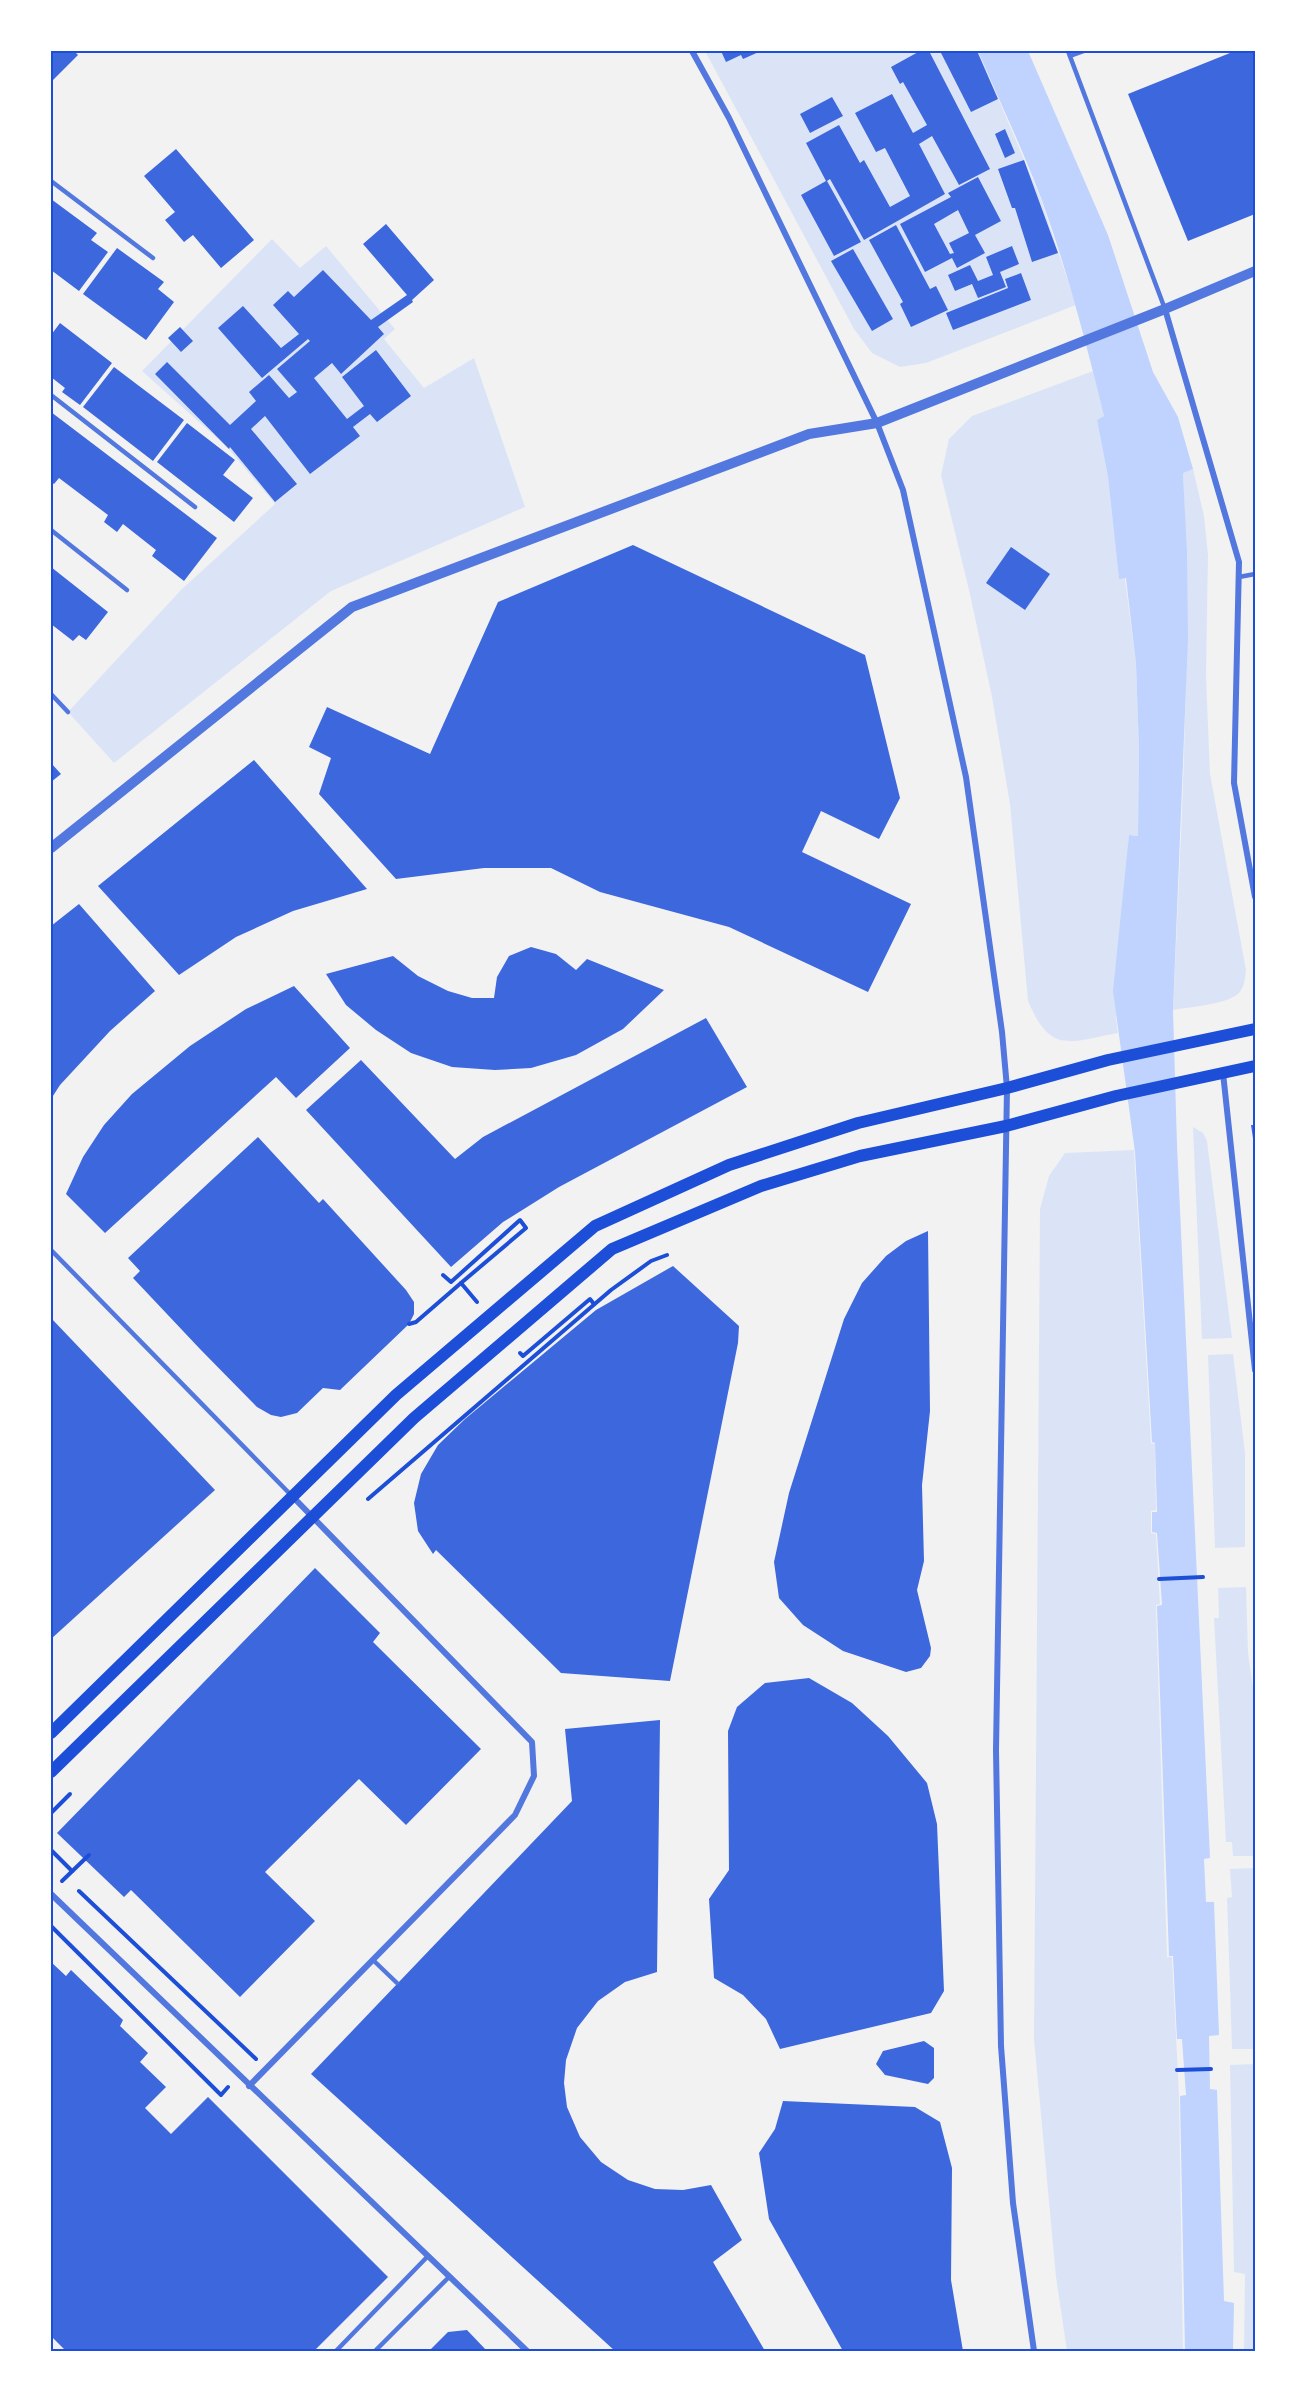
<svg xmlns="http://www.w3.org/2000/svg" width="1306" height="2402" font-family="Inter,sans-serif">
	<rect width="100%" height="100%" fill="#f2f2f2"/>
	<g fill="#dbe4f7">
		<path d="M705 51H978L1040 197 1076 305 926 363 900 367 872 353 854 329Z"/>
		<path d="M272 239 300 268 326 246 395 329 384 339 424 388 474 358 525 507 331 591 114 763 68 712 181 590 275 504 227 447 142 371Z"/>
		<path d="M1093 371 1104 416 1097 420 1108 477 1119 578H1125L1136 664 1139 749 1138 836 1129 835 1116 1019 1118 1033C1069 1042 1051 1055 1028 1001L1010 804 992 697 969 590 941 475 949 439 972 416Z"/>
		<path d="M1193 469 1204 516 1208 555 1206 676 1210 774 1246 970C1245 978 1245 986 1239 993 1229 1004 1189 1007 1173 1010 1181 831 1192 652 1183 472Z"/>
		<path d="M1193 1127 1203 1133 1207 1141 1232 1338 1202 1339Z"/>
		<path d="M1134 1150 1151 1443 1155 1444 1156 1510 1151 1511V1533L1156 1534 1160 1604 1156 1605 1167 1957H1172L1179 2094 1183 2351H1067L1056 2277 1034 2039 1040 1209 1049 1176 1065 1153Z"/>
		<path d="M1233 1354 1245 1453V1547L1215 1548 1208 1355Z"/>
		<path d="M1246 1587 1248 1653 1255 1702V1856H1233L1232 1842H1226L1214 1618H1219L1218 1588Z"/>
		<path d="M1255 1868V2049H1232L1227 1898 1232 1897 1230 1869Z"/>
		<path d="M1255 2064V2351H1244L1245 2274 1234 2272 1230 2065Z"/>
	</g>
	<path fill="#bfd3fe" d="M978 51H1028L1108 235 1153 372 1178 417 1193 469 1183 473 1187 553 1188 638 1173 1010 1177 1145 1210 1858 1204 1859 1206 1902H1214L1219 2035 1209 2036 1210 2089 1217 2090 1224 2301 1234 2303 1233 2351H1185L1180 2096 1186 2095 1182 2039H1177L1173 1956H1169L1157 1606 1162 1605 1157 1533 1152 1532V1512H1157L1155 1443 1152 1442 1135 1152 1113 991 1129 835 1138 836 1139 749 1136 664 1126 578 1119 579 1108 477 1097 420 1104 416C1086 342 1067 269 1041 198 1022 148 999 100 978 51Z"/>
	<g fill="#3d67dc" fill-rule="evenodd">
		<path d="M51 51H74L78 55 51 82Z"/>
		<path d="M721 51H761L743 59 741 55 726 62Z"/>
		<path d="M920 51H929L990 169 959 185 932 136 919 144 945 194 864 240 830 179 827 181 861 242 834 256 801 195 826 181 806 143 839 125 860 163 864 160 890 207 910 196 885 148 876 152 855 113 892 94 913 133 927 125 903 82 900 84 891 67Z"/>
		<path d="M940 51H977L998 99 971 112Z"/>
		<path d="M1235 51H1255V214L1188 241 1128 94Z"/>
		<path d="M832 97 843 116 810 133 800 114Z"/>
		<path d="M1005 129 1015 153 1005 158 995 134Z"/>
		<path d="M176 149 254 240 221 268 193 235 184 242 165 220 175 212 144 176Z"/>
		<path d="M1024 160 1058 253 1032 262 1015 208H1012L998 169Z"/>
		<path d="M978 177 1001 221 975 235 985 253 957 268 952 258 925 272 900 224 951 197 948 193ZM958 210 969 233 949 243 954 253 950 254 934 224Z"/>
		<path d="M51 199 97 233 91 240 108 252 79 291 51 270Z"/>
		<path d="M386 224 434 280 412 300 413 302 378 327 384 334 341 374 332 363 314 378 347 419 364 406 342 377 376 350 411 396 377 422 370 414 353 427 360 436 310 474 265 416 251 429 297 484 275 502 230 447 229 449 155 374 167 362 230 425 256 401 249 392 269 375 289 398 297 392 277 369 310 341 308 339 262 378 218 328 243 306 281 348 299 334 273 305 288 291 294 297 323 270 371 320 407 295 363 244Z"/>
		<path d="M896 225 930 289 936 286 948 310 911 327 900 304 903 302 869 240Z"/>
		<path d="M1012 246 1019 264 1000 272 1006 287 978 298 972 284 955 291 948 275 970 265 978 281 993 275 986 257Z"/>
		<path d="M117 248 164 282 158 289 174 302 146 340 83 294Z"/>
		<path d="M853 249 893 319 872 331 831 261Z"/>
		<path d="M1021 273 1031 300 953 330 946 313 1008 288 1005 279Z"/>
		<path d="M60 323 112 363 80 405 62 392 65 388 51 377V335Z"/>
		<path d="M180 327 193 341 181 352 168 338Z"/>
		<path d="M114 367 184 420 153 461 83 407Z"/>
		<path d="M51 412 217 538 184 581 152 556 156 550 123 524 117 532 104 522 108 515 59 478 54 484 51 482Z"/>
		<path d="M187 423 235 460 223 475 253 498 234 522 157 462Z"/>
		<path d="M633 545 865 655 900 798 879 839 821 811 802 852 911 904 868 992 729 927 600 892 551 868H484L396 879 319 794 331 758 309 747 327 707 430 754 498 602Z"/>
		<path d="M1011 547 1050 574 1025 610 986 583Z"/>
		<path d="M51 567 108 612 86 640 79 635 73 641 51 624Z"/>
		<path d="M254 760 367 889 293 911 236 937 179 975 98 886Z"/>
		<path d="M51 763 61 774 51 782Z"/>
		<path d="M79 904 155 991 110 1031 60 1085 51 1099V926Z"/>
		<path d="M531 947 556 954 576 970 587 959 664 990 623 1029 576 1055 531 1068 495 1070 452 1067 411 1053 376 1030 346 1005 326 974 393 956 418 976 448 991 472 998H494L497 977 509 956Z"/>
		<path d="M294 986 350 1048 296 1098 276 1077 105 1233 66 1194 83 1157 104 1125 132 1094 190 1046 246 1009Z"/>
		<path d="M706 1018 747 1087 559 1187 503 1222 451 1267 306 1110 361 1060 455 1159 483 1137Z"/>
		<path d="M1251 1125H1255V1145H1254Z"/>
		<path d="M258 1137 319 1203 323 1199 406 1290 414 1302V1314L409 1324 340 1390 323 1388 297 1413 281 1417 271 1415 257 1407 200 1349 133 1278 140 1271 128 1258Z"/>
		<path d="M928 1231 930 1411 922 1485 924 1561 917 1590 931 1648 930 1656 921 1668 906 1672 843 1651 803 1625 779 1598 774 1562 789 1493 844 1319 862 1283 886 1256 906 1241Z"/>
		<path d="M673 1266 739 1326 738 1343 670 1681 561 1673 436 1550 433 1554 418 1531 414 1503 421 1474 438 1445 465 1419 596 1310Z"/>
		<path d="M51 1318 215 1490 51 1639Z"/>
		<path d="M315 1568 380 1633 373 1642 481 1749 406 1825 359 1779 265 1872 315 1921 240 1997 131 1890 124 1897 57 1833Z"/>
		<path d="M809 1678 852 1703 888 1736 927 1783 937 1824 944 1991 931 2013 780 2049 766 2019 743 1995 714 1978 709 1899 729 1870 728 1731 737 1707 765 1683Z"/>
		<path d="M660 1720 657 1972 625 1982 598 2001 577 2028 566 2060 564 2083 567 2107 580 2137 601 2162 628 2180 655 2189 683 2190 711 2185 742 2240 713 2262 765 2351H615L311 2074 572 1801 565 1729Z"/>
		<path d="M51 1962 66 1976 71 1970 123 2020 120 2026 148 2053 140 2062 166 2087 145 2108 171 2134 208 2097 388 2277 314 2351H66L51 2336Z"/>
		<path d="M924 2041 934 2048V2078L928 2084 885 2075 876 2064 883 2051Z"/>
		<path d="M783 2101 915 2107 940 2122 952 2168 951 2280 963 2351H843L769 2219 759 2153 775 2129Z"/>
		<path d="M467 2330 487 2351H429L448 2332Z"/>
	</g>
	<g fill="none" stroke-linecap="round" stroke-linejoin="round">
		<g stroke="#1d4ed8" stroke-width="4">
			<path d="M443 1275 451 1282 520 1220 526 1228 461 1283 477 1302"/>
			<path d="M409 1324 416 1322 461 1283"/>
			<path d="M520 1353 523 1356 590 1299 594 1304"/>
			<path d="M368 1499 611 1290 651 1261 667 1255"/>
			<path d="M1159 1579 1203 1577"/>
			<path d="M51 1813 70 1794"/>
			<path d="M51 1850 72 1871"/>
			<path d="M62 1881 89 1855"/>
			<path d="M79 1891 256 2059"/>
			<path d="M51 1926 221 2095 228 2087"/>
			<path d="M1177 2070 1211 2069"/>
		</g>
		<g stroke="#5277de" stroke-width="4.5">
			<path d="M1068 51 1165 309"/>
			<path d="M1070 56 1084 51"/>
			<path d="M51 181 153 258"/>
			<path d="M51 395 195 507"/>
			<path d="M51 530 127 590"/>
			<path d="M1239 577 1255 574"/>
			<path d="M51 694 68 712"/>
			<path d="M51 1250 291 1495"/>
			<path d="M373 1960 397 1983"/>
			<path d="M336 2351 428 2256"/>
			<path d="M375 2351 449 2277"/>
		</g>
		<g stroke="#5277de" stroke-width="6">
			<path d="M692 51 729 118 877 423 903 490 966 777 1002 1032 1007 1088 996 1750 1001 2046 1013 2203 1034 2351"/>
			<path d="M1165 309 1239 562 1234 783 1255 897"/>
			<path d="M1223 1073 1255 1370"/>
			<path d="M51 1894 527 2351"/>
			<path d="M249 2086 515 1815 534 1776 532 1742 293 1497"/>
		</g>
		<path stroke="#5277de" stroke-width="10" d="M51 848 352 607 809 434 877 423 1165 309 1255 271"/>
		<g stroke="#1d4ed8" stroke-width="12">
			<path d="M51 1733 396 1395 595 1226 729 1165 858 1123 1007 1088 1108 1060 1255 1029"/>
			<path d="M51 1772 414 1418 612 1249 761 1186 860 1156 1006 1126 1116 1096 1255 1066"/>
		</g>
	</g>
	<rect width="1306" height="2402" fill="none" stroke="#ffffff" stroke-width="105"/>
	<rect x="52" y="52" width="1202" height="2298" fill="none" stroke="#1d4ed8" stroke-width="2"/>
</svg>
